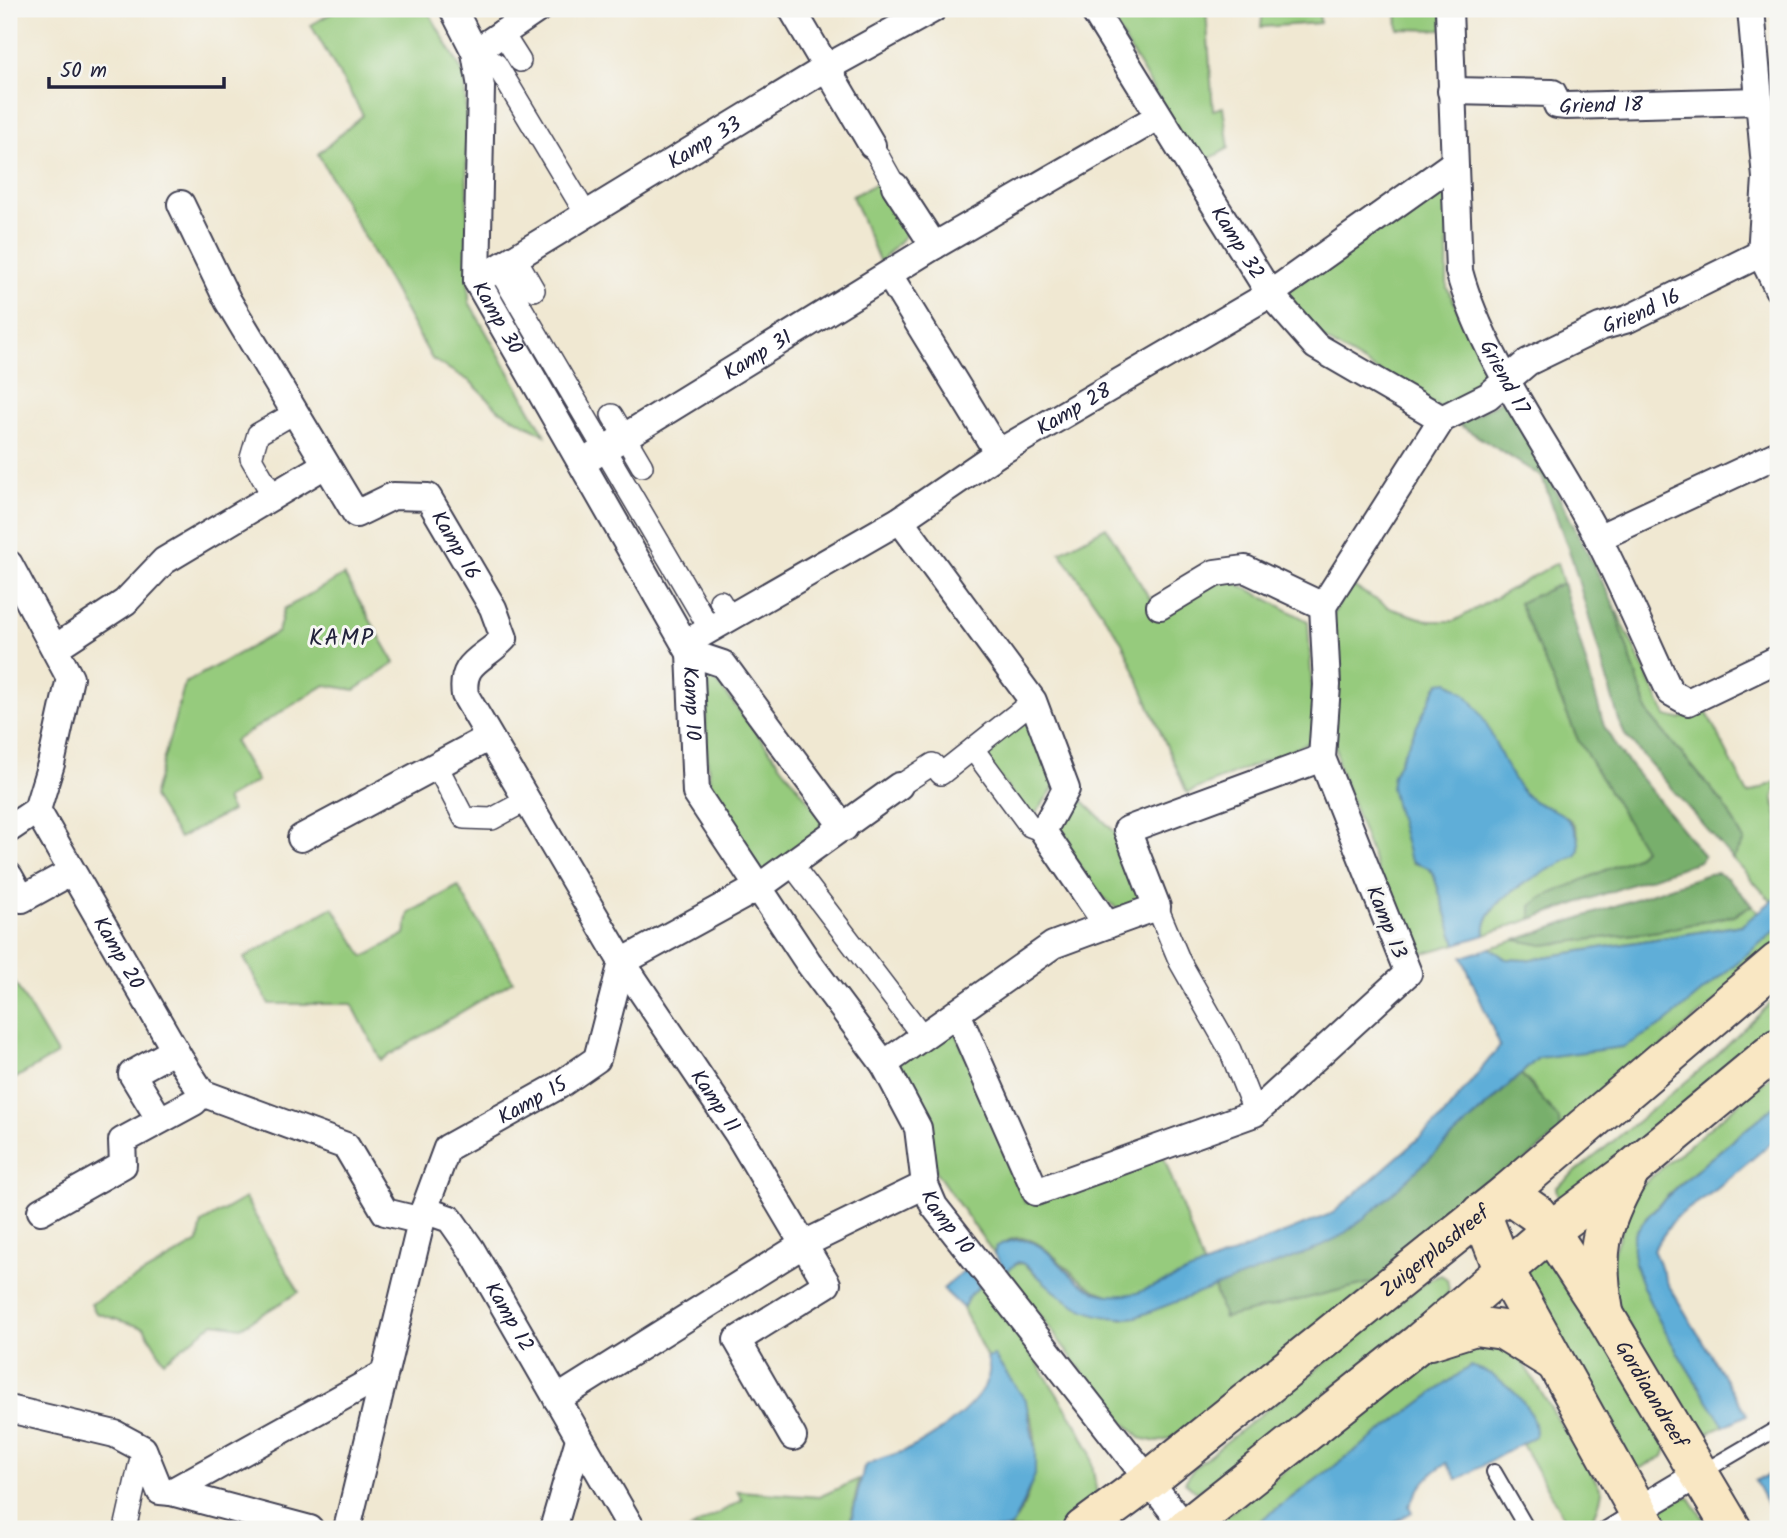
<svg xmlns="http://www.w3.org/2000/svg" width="1787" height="1538" font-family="Kalam,sans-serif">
	<rect width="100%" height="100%" fill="#f6f6f2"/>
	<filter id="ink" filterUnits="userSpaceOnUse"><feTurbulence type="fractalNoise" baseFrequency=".0143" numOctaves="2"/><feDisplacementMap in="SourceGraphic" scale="14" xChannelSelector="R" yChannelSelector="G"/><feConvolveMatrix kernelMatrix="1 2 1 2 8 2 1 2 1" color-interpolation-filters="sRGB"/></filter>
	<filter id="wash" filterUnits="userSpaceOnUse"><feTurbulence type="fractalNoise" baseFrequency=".00686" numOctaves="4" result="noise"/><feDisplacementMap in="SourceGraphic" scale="28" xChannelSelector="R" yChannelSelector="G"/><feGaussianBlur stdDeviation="1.57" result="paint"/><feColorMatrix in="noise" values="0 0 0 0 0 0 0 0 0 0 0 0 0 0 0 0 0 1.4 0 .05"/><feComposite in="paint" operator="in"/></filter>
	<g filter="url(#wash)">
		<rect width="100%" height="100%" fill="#f0e8d2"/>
		<g fill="#96cb7d" stroke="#5c765c" stroke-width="2">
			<path d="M339 9H427L465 76 469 302 545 435 499 410 471 382 432 359 318 154 363 115 311 25Z"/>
			<path d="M1106 9H1206L1213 110 1223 107 1229 148 1198 165Z"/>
			<path d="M1263 9H1319L1320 23 1261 27Z"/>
			<path d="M1397 9H1442V30L1398 29Z"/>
			<path d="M882 181 911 229 880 263 852 196Z"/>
			<path d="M1448 187 1447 288 1496 385 1445 411 1302 326 1277 297 1407 211Z"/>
			<path d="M1106 527 1150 599 1231 580 1308 621 1315 740 1187 793 1122 642 1060 552Z"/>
			<path d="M1557 563 1563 583 1519 603 1644 849 1636 857 1531 906V919L1485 935C1479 899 1552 868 1579 852 1582 805 1546 816 1524 794 1497 766 1488 702 1448 682L1437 686 1393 775 1413 863 1428 867 1433 873 1456 944 1410 957 1338 765 1332 712V617L1349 584 1392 609 1430 621H1454Z"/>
			<path d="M344 575 395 663 355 690 325 685 234 741 257 781 226 799 231 811 179 838 153 797 185 683 278 632 284 609Z"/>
			<path d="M1612 601 1666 716 1679 719 1705 709 1748 794 1778 781 1773 800 1778 820V896L1772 902 1733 859 1744 841 1724 804 1649 715Z"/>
			<path d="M708 670 827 825 762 874 712 798 705 742Z"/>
			<path d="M1024 715 1059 781 1032 818 977 750Z"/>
			<path d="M1077 795 1127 844 1141 901 1121 912 1103 897 1055 833Z"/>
			<path d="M458 886 513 981 381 1060 352 1004H269L244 958 333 907 364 957 405 934 409 913Z"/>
			<path d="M1752 905 1759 913 1742 925 1525 960 1506 959 1490 948 1516 940 1543 945 1660 931 1734 915Z"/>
			<path d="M1775 931 1778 935V949L1560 1132 1533 1086 1521 1074 1538 1058 1573 1052 1756 946Z"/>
			<path d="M9 973 57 1054 9 1082Z"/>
			<path d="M1778 996V1030L1564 1203 1558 1197 1556 1188 1710 1062Z"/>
			<path d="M956 1032 1025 1203 1162 1152 1204 1267C1177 1278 1145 1297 1116 1296 1076 1294 1048 1233 1016 1238 1009 1239 1002 1244 996 1247L994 1254 936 1172 922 1095 897 1061Z"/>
			<path d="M1778 1070V1103C1750 1127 1642 1208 1634 1237 1622 1277 1701 1388 1724 1426L1696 1438 1611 1295 1606 1273 1636 1190Z"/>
			<path d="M245 1198 299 1292 241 1327 214 1323 164 1361 144 1328 96 1313 91 1304 198 1242 202 1223Z"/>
			<path d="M1547 1241 1667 1448 1664 1456 1641 1468 1630 1467 1514 1269Z"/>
			<path d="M1023 1263 1041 1279 1122 1319 1136 1317 1214 1287 1224 1317 1378 1281 1170 1439 1157 1442 1140 1438 1108 1406 1007 1271 1012 1265Z"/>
			<path d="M1441 1275 1447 1279 1449 1290 1445 1298 1221 1477 1197 1492 1185 1482 1194 1468 1428 1280Z"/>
			<path d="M980 1286 1038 1364 1078 1427 1090 1451 1095 1482 1097 1496 1092 1508 1062 1529H1008C1032 1506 1041 1448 1031 1417 1023 1396 1006 1375 994 1356L987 1358 963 1309 969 1296Z"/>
			<path d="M1488 1338 1520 1358 1602 1491C1599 1510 1592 1529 1570 1529L1522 1444 1535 1436 1470 1366 1249 1529H1209L1447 1348Z"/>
			<path d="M859 1479 849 1529H690L742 1500 737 1491 819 1497Z"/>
			<path d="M1675 1497H1689L1710 1529H1659L1655 1522 1664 1502Z"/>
		</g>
		<g fill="#78af6c" stroke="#4d6854" stroke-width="2">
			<path d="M1508 397 1612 601 1649 715 1724 804 1744 841 1733 859 1625 735 1620 724 1572 559 1542 477 1458 424Z"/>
			<path d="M1563 583 1604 726 1618 750 1704 856 1700 861 1531 919V906L1543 897 1636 857 1644 849 1578 740 1519 603Z"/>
			<path d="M1718 873 1727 878 1752 905 1734 915 1660 931 1543 945 1516 940 1708 874Z"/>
			<path d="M1521 1074 1559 1119 1560 1132 1378 1281 1224 1318 1214 1287 1311 1251 1482 1111Z"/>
		</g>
		<g fill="#5eaed8" stroke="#40688a" stroke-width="2">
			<path d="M1448 682C1490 703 1495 761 1524 793 1539 811 1561 803 1575 830 1579 838 1581 847 1577 855 1549 871 1479 898 1485 935L1456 944 1433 873C1427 863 1414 867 1409 857L1391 788 1393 775 1434 691 1440 683Z"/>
			<path d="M1778 896V928L1664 1024 1623 1047 1538 1058 1373 1211 1341 1236 1311 1251 1136 1317C1098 1322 1071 1307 1043 1281 1035 1274 1030 1264 1018 1262L1007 1271 994 1254 996 1247C1045 1219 1058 1280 1099 1293 1112 1297 1124 1295 1137 1293L1333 1213 1440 1120 1500 1046 1462 957 1490 948 1506 959 1525 960 1742 925Z"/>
			<path d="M1778 1103V1137L1717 1189 1675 1218 1653 1250 1668 1284 1747 1415 1724 1426C1701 1388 1622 1278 1634 1237 1642 1209 1750 1127 1778 1103Z"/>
			<path d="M966 1269 980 1286 969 1296 963 1308 943 1289Z"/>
			<path d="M994 1356 1026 1401 1035 1448V1475L1013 1525 1008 1529H849L864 1467C877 1457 894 1456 909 1449 936 1436 1002 1392 987 1358Z"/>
			<path d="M1470 1366C1498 1373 1537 1404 1535 1436L1457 1480 1447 1463C1429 1473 1418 1488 1409 1506L1412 1512 1382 1529H1249Z"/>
			<path d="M1777 1471 1778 1474V1525L1755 1481Z"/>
		</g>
	</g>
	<g filter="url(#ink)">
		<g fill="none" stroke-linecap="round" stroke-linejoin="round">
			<defs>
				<g id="service">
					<path d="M1494 1472 1527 1529"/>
					<path d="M1701 1473 1778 1428"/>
					<path d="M1606 1529 1635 1511"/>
				</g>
				<g id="pedestrian">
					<path d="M501 31 520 61"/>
					<path d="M475 52 496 64 586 214"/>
					<path d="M872 145 895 186"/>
					<path d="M515 257 534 290"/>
					<path d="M498 268 710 629"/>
					<path d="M612 415 642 466"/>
					<path d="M273 496 251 458 258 434 296 412"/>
					<path d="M720 601 730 618"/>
					<path d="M973 749 1030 826 1043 831"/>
					<path d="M436 764 464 818 492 819 527 800"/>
					<path d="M899 786 933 764 941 774 1033 701"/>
					<path d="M792 865 924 1038"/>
					<path d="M1157 907 1180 962 1230 1050 1255 1113"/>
					<path d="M125 1529 143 1449"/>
				</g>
				<g id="minor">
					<path id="s1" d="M453 9 475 52 481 87 477 281 690 653"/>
					<path d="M792 9 872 145"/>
					<path id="s2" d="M1093 9 1270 294 1316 346 1442 419"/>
					<path id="s3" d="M1449 9 1459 271C1483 361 1555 454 1598 538 1624 588 1646 641 1670 692L1688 702 1778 659"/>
					<path d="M1751 9 1766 178 1761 254 1778 289"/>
					<path d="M475 52 538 9"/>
					<path id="s4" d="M1451 91 1553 93 1557 105 1566 106 1760 101"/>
					<path d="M895 186 934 246"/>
					<path id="s5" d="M181 204 228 301 356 514 393 496 428 497 493 608 504 638C484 660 460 661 465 695L622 962 738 1134 827 1284 737 1340 793 1437"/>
					<path d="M889 275 998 453"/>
					<path id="s6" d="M477 281 826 68 933 9"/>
					<path id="s7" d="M582 463 934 246 1158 117"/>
					<path d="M1598 538 1778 454"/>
					<path id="s8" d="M9 564 70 678 51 764 37 810 180 1059 202 1093 346 1146 385 1212 422 1221"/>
					<path id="s9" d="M1323 606 1442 419 1488 396 1528 362 1600 327 1628 319 1778 245"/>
					<path id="s10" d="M686 643 900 520 998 453 1270 294 1454 163"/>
					<path d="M55 648 125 602 164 561 325 465"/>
					<path id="s11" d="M844 828 723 664 690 653 696 793 808 962 884 1064 918 1128 925 1185 934 1206 1186 1528"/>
					<path d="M9 829 37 810"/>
					<path d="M301 838 488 738"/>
					<path d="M9 876 22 899 71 872"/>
					<path d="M1107 925 1157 907 1127 830 1322 758"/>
					<path d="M957 1013 1036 1192 1255 1113 1408 973 1322 758 1327 685 1323 606 1245 569 1215 573 1160 606"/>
					<path d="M884 1064 1053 945 1107 925 1043 831 1066 789 1033 701 900 520"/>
					<path d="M160 1120 132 1074 175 1050"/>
					<path id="s12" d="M424 1210 450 1219 471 1249 632 1529"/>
					<path d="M41 1211 123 1165 122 1141 194 1102 202 1093"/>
					<path d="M557 1399 804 1244 925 1185"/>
					<path d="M9 1409 115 1434 143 1449 160 1491 171 1492"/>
					<path d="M1637 1511 1699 1474"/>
					<path d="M310 1529 171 1492 382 1375"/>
					<path id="s13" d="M347 1529 424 1210 447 1148 558 1086 597 1059 622 962 759 887 899 786"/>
					<path d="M553 1529 579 1439"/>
				</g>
				<g id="secondary">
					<path id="s14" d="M1507 1193 1537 1214 1550 1231 1604 1314 1732 1529"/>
					<path d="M1481 1213 1501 1264 1648 1529"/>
					<path d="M1604 1312C1594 1252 1599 1228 1628 1176"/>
					<path d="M1430 1340 1475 1326 1503 1330 1553 1361"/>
					<path id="s15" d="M1083 1529 1148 1481 1507 1193 1778 962"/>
					<path d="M1185 1529 1419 1343 1550 1231 1631 1170 1778 1048"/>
				</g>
			</defs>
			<use href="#service" stroke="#414052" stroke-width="18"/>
			<use href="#pedestrian" stroke="#414052" stroke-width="24"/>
			<use href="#minor" stroke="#414052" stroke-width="30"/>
			<use href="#secondary" stroke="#414052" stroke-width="42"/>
			<use href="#service" stroke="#fff" stroke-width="14"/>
			<use href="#pedestrian" stroke="#fff" stroke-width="21"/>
			<use href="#minor" stroke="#fff" stroke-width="26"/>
			<use href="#secondary" stroke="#f9e7c3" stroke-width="38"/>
		</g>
	</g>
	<g text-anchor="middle" stroke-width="6" stroke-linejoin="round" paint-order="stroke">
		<g font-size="21" fill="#22223b" stroke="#f6f6f2">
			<text dy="7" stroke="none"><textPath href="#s4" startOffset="159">Griend 18</textPath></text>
			<text dy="7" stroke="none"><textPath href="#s6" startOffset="266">Kamp 33</textPath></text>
			<text dy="7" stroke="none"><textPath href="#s2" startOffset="275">Kamp 32</textPath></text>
			<text dy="7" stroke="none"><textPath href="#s9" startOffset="450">Griend 16</textPath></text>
			<text dy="7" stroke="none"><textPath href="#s1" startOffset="320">Kamp 30</textPath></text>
			<text dy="7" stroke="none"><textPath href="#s7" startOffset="206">Kamp 31</textPath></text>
			<text dy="7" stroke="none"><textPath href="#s3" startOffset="378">Griend 17</textPath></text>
			<text dy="7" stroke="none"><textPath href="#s10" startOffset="453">Kamp 28</textPath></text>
			<text dy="7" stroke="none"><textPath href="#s5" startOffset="488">Kamp 16</textPath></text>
			<text dy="7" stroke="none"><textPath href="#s11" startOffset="289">Kamp 10</textPath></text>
			<text transform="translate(1387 922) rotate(68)" y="7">Kamp 13</text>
			<text dy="7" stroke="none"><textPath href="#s8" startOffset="430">Kamp 20</textPath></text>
			<text dy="7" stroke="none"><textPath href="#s13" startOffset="492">Kamp 15</textPath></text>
			<text dy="7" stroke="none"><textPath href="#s5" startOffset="1144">Kamp 11</textPath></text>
			<text dy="7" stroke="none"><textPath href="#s11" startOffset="882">Kamp 10</textPath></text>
			<text dy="7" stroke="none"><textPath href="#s15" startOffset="448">Zuigerplasdreef</textPath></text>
			<text dy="7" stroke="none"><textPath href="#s12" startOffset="142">Kamp 12</textPath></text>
			<text dy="7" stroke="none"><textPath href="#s14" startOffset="250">Gordiaandreef</textPath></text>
		</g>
		<g font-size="23" letter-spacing="2" fill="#22223b" stroke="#f6f6f2">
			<text x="342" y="645">KAMP</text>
		</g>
	</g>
	<rect width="1787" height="1538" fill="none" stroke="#f6f6f2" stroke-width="35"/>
	<path d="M49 77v10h175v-10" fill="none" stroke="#22223b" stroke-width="3.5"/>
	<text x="60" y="77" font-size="21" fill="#22223b" stroke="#f6f6f2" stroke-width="5" paint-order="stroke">50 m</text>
</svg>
